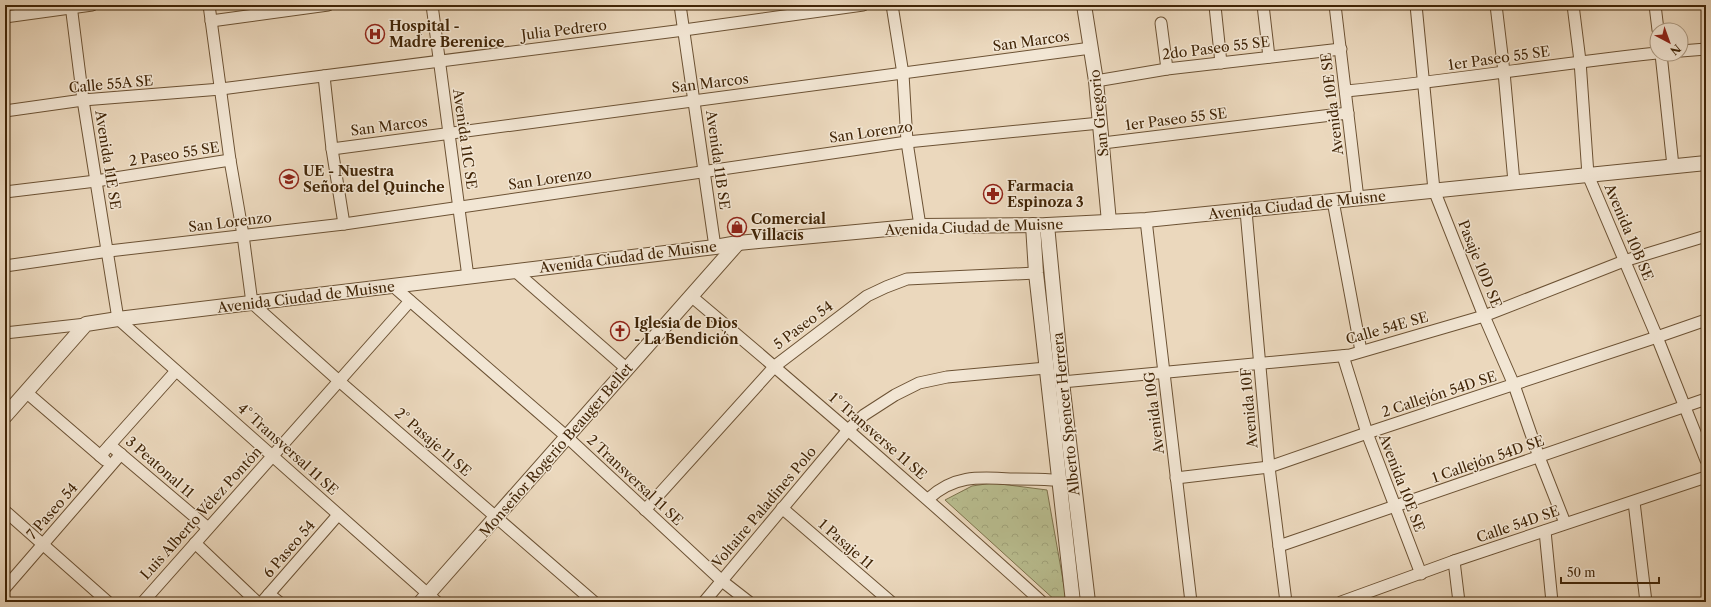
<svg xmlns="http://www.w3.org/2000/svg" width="1711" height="607" font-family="'Libre Caslon Text',serif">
	<defs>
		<pattern id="forest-crowns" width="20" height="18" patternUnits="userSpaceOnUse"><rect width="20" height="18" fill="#b9be90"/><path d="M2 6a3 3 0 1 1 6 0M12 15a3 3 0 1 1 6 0" fill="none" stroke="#a0a37b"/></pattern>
	</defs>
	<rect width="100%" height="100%" fill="#ebd8bd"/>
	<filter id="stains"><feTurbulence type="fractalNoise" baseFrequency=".005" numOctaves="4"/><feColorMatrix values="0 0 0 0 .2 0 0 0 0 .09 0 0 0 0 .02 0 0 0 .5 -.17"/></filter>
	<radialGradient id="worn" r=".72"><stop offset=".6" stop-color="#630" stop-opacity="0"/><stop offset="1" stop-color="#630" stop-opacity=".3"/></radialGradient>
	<path fill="url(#forest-crowns)" stroke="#7d724c" d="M993 483 1047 490 1066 597 1065 602H1057L945 500 972 486Z"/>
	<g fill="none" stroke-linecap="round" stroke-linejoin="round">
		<defs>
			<g id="minor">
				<path d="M71 5 83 100 118 319 437 602"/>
				<path d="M209 5 230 160 243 235 252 303 339 381 594 602"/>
				<path d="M432 5 468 277"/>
				<path d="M680 5 715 247"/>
				<path d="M892 5 903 74 907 142 920 226"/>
				<path d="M1263 5 1269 57"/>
				<path d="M1335 5 1358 199"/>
				<path d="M1416 5 1434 190 1484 316 1514 385 1539 457 1565 523"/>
				<path d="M1496 5 1504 72 1514 182"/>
				<path d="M1573 5 1580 61 1588 175 1657 337 1706 460"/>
				<path d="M1655 5 1658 30"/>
				<path d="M1215 6 1221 63"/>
				<path d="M5 17 92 5"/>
				<path d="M211 21 328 5"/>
				<path d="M1161 23 1167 69"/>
				<path d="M1681 51 1706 49"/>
				<path d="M1661 54 1673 166"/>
				<path d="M324 76 332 149 344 224"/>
				<path d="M1096 81 1167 69 1341 49"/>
				<path d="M1346 91C1450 81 1553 64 1657 53"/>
				<path d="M5 111 83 100 221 89 684 30 863 5"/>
				<path d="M1103 143 1348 113"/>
				<path d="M332 149 1091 48"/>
				<path d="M5 192 96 181 230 160"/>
				<path d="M1333 201 1361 351"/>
				<path d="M1246 211 1269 467 1286 602"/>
				<path d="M1146 220 1191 602"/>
				<path d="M5 266 109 251 344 224 907 142 1100 123"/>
				<path d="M515 271 627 369"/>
				<path d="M393 286 567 437 722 581 749 602"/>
				<path d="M691 296C810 396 927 498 1042 602"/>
				<path d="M5 333 86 324"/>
				<path d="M1343 356 1367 433 1421 574"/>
				<path d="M1062 382 1350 355 1484 316 1624 261 1706 236"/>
				<path d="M26 392 105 460"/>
				<path d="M110 445 208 528"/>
				<path d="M100 456 176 371"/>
				<path d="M1176 478 1269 467 1367 433 1657 337 1706 320"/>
				<path d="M928 499C954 475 978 477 1012 479 1025 479 1038 479 1052 480"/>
				<path d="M1634 502 1646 602"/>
				<path d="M782 508 891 602"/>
				<path d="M645 510 775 366 867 296 886 287 907 279 1036 273"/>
				<path d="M5 511 108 602"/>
				<path d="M1545 531 1552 602"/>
				<path d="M195 543 257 602"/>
				<path d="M1279 546 1706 399"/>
				<path d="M1454 561 1459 602"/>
				<path d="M5 588 121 454"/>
				<path d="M269 594 279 602"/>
				<path d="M143 602 410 301"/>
				<path d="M262 602 338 515"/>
				<path d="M704 602 848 430 864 415 895 395 919 383 947 377 1046 368"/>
				<path d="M1341 602 1454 561 1706 477"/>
			</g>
			<g id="tertiary">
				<path d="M1084 5 1096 81 1109 222"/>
				<path d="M1033 225 1036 273 1073 602"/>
				<path d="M1047 225 1062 382 1088 602"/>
				<path d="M5 416 86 324 118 319 715 247 738 243 920 226 1047 225 1146 220 1706 163"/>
				<path d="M421 602 738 243"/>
			</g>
		</defs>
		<use href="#minor" stroke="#6c5234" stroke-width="13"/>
		<use href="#tertiary" stroke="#6c5234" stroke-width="16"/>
		<use href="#minor" stroke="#f2e6d4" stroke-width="11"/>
		<use href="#tertiary" stroke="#f2e6d4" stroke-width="14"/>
	</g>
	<defs>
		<symbol id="hospital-ring" viewBox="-11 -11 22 22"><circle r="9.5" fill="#f2e6d4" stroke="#8f2418" stroke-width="1.5"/><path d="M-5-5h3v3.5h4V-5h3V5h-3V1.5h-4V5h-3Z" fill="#8f2418"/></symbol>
		<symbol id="school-ring" viewBox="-11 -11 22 22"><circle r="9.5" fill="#f2e6d4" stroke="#8f2418" stroke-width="1.5"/><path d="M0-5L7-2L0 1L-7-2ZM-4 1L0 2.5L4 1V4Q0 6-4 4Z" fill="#8f2418"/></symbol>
		<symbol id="pharmacy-ring" viewBox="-11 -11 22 22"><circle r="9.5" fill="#f2e6d4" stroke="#8f2418" stroke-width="1.5"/><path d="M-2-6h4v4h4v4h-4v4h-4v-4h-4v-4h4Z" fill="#8f2418"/></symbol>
		<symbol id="shop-ring" viewBox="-11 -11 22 22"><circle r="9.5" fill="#f2e6d4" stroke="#8f2418" stroke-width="1.5"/><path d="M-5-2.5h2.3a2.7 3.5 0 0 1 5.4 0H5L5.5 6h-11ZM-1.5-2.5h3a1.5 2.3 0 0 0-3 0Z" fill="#8f2418"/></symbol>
		<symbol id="church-ring" viewBox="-11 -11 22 22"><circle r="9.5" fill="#f2e6d4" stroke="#8f2418" stroke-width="1.5"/><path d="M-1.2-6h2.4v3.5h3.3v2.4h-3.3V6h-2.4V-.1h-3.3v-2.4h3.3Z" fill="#8f2418"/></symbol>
	</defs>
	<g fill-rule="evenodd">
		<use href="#hospital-ring" x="364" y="23" width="22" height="22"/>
		<use href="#school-ring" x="278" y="168" width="22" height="22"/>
		<use href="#pharmacy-ring" x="982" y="183" width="22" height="22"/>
		<use href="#shop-ring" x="726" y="216" width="22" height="22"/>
		<use href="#church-ring" x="609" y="320" width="22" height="22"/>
	</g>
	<g text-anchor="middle" stroke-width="3" stroke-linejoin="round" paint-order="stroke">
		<g font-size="14" font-weight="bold" fill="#412507" stroke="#f2e6d4" text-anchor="start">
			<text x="389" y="31">Hospital -<tspan x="389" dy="16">Madre Berenice</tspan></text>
			<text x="303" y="176">UE - Nuestra<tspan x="303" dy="16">Señora del Quinche</tspan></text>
			<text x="1007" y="191">Farmacia<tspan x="1007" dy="16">Espinoza 3</tspan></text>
			<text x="751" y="224">Comercial<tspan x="751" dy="16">Villacis</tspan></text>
			<text x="634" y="328">Iglesia de Dios<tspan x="634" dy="16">- La Bendición</tspan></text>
		</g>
		<g font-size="14" fill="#412507" stroke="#f2e6d4">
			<text transform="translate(564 30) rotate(-7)" y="5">Julia Pedrero</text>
			<text transform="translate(1031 41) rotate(-8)" y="5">San Marcos</text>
			<text transform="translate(1216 48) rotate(-7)" y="5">2do Paseo 55 SE</text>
			<text transform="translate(1499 58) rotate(-8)" y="5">1er Paseo 55 SE</text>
			<text transform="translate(710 83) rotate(-7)" y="5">San Marcos</text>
			<text transform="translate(111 84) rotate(-5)" y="5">Calle 55A SE</text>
			<text transform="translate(1332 104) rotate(-97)" y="5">Avenida 10E SE</text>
			<text transform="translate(1099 113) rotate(-96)" y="5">San Gregorio</text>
			<text transform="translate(1176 119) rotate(-7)" y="5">1er Paseo 55 SE</text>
			<text transform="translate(389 126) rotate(-7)" y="5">San Marcos</text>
			<text transform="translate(871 132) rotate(-8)" y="5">San Lorenzo</text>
			<text transform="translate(465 139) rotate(82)" y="5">Avenida 11C SE</text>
			<text transform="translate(174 154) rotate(-9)" y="5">2 Paseo 55 SE</text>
			<text transform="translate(108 160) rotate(81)" y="5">Avenida 11E SE</text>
			<text transform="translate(718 160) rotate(82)" y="5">Avenida 11B SE</text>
			<text transform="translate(550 179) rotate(-8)" y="5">San Lorenzo</text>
			<text transform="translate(1297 205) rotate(-6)" y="5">Avenida Ciudad de Muisne</text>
			<text transform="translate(230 222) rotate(-7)" y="5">San Lorenzo</text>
			<text transform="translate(974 227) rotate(-2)" y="5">Avenida Ciudad de Muisne</text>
			<text transform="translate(1629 232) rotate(67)" y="5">Avenida 10B SE</text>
			<text transform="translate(628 257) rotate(-7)" y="5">Avenida Ciudad de Muisne</text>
			<text transform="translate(1480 264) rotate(68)" y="5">Pasaje 10D SE</text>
			<text transform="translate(306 297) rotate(-7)" y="5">Avenida Ciudad de Muisne</text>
			<text transform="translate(803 325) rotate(-37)" y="5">5 Paseo 54</text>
			<text transform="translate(1387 328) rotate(-16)" y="5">Calle 54E SE</text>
			<text transform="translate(1439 394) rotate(-18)" y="5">2 Callejón 54D SE</text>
			<text transform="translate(1249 408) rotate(-95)" y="5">Avenida 10F</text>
			<text transform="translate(1154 413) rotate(-97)" y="5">Avenida 10G</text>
			<text transform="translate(1066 414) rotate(-96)" y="5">Alberto Spencer Herrera</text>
			<text transform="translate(878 436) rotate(41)" y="5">1° Transverse 11 SE</text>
			<text transform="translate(433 442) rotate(41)" y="5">2° Pasaje 11 SE</text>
			<text transform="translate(288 449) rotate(42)" y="5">4° Transversal 11 SE</text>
			<text transform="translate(556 450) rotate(-49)" y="5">Monseñor Rogerio Beauger Bellet</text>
			<text transform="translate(1488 459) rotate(-19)" y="5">1 Callejón 54D SE</text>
			<text transform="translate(160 467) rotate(41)" y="5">3 Peatonal 11</text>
			<text transform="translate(635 480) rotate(43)" y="5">2 Transversal 11 SE</text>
			<text transform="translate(1402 483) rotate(69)" y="5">Avenida 10E SE</text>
			<text transform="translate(764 507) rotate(-50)" y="5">Voltaire Paladines Polo</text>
			<text transform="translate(52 511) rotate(-49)" y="5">7 Paseo 54</text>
			<text transform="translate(201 513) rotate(-48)" y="5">Luis Alberto Vélez Pontón</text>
			<text transform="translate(1518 524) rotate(-19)" y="5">Calle 54D SE</text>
			<text transform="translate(846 544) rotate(41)" y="5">1 Pasaje 11</text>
			<text transform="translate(289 549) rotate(-49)" y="5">6 Paseo 54</text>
		</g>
	</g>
	<rect width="1711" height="607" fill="none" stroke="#ebd8bd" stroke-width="20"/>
	<rect x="6" y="6" width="1699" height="595" fill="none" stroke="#412507" stroke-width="2"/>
	<rect x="10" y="10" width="1691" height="587" fill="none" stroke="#412507"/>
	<g transform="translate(1669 42) rotate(139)"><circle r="19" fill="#f2e6d4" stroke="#ab9982"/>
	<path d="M0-3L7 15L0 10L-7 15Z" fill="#8f2418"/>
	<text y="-6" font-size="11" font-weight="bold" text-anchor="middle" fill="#412507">N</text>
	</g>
	<path d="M1561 577v6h98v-6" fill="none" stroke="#412507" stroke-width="2"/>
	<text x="1567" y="577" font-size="12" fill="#412507" stroke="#f2e6d4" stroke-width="3" paint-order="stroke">50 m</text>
	<rect width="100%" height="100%" filter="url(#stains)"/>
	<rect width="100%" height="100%" fill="url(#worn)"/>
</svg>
